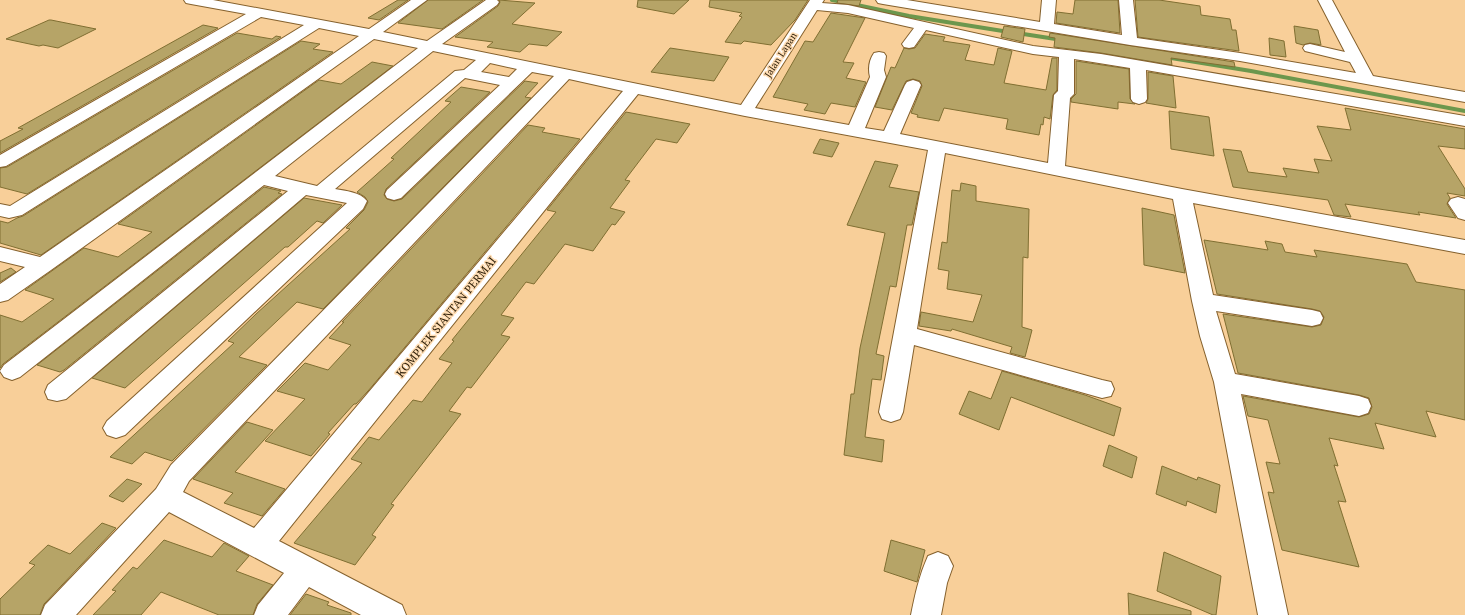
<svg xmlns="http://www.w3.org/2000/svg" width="1465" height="615" font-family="'Noto Serif',serif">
	<rect width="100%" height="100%" fill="#f8cf99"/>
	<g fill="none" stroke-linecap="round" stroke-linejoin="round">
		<g stroke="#6c974d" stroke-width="4">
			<path d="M832 0 843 2"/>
			<path d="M852 4 909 16 1009 32"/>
			<path d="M1017 33 1062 40"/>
			<path d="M1165 57 1251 71 1465 111"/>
		</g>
	</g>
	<g fill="#b6a467" stroke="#806f32">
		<path d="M398 0H408L379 20 368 18Z"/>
		<path d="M428 0H483L442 29 398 23Z"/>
		<path d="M499 0 535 3 512 24 562 32 547 46 529 44 520 52 487 47 493 42 455 37 498 6 500 2Z"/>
		<path d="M638 0H689L674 14 637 7Z"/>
		<path d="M710 0H808L795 20 771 45 744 41 741 44 725 42 742 17 739 16 742 13 709 7Z"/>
		<path d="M838 0H861L859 6 837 3Z"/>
		<path d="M1075 0H1118L1120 33 1056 23 1057 12 1073 14Z"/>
		<path d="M1135 0H1159L1200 6 1201 15 1230 19 1232 30H1236L1239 51 1138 37Z"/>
		<path d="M831 13 865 18 843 62 854 63 846 78 866 82 855 107 831 103 825 114 804 110 808 104 773 97 805 41 813 42Z"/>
		<path d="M49 20H51L96 29 58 48 43 45 39 46 6 39Z"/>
		<path d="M203 25 218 28 0 153V141L23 129 18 128Z"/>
		<path d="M1004 26 1025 29 1023 42 1001 37Z"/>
		<path d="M1294 26 1318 30 1321 45 1310 43 1303 45 1296 43Z"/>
		<path d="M237 33 272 39 276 36 281 37 27 194 0 187V168L7 167Z"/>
		<path d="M1050 33 1234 62 1235 67 1171 58 1172 65 1101 53 1054 47 1055 38 1049 37Z"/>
		<path d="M925 34 945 37 943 41 970 45 965 60 994 65 998 48 1012 51 1004 83 1046 90 1052 58H1057V90L1053 95 1050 119 1044 117 1043 125 1041 124 1039 135 1006 129 1008 119 944 108 939 121 917 117 918 115 911 113 922 86 920 81 913 79 906 81 892 110 875 107 891 67 895 68 904 48 909 49 915 48Z"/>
		<path d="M1269 38 1284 41 1286 57 1270 55Z"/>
		<path d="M301 41 320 44 313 49 333 52 41 255 0 243V221L8 223 17 218 23 216Z"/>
		<path d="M670 48 729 57 714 81 651 72Z"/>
		<path d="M1076 61 1129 69 1130 99 1135 104 1118 102V109L1071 102V99L1076 94Z"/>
		<path d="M372 62 393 66 3 364 0 368V315L22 322 54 299 25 290 84 248 118 257 152 232 118 224 319 80 341 84Z"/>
		<path d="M1148 72 1173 76 1176 108 1146 103 1148 99Z"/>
		<path d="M525 81 538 83 525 97 531 98 323 309 297 302 239 357 267 365 172 461 145 452 132 464 110 457 234 343 228 341 256 314 350 229 346 228 364 210 368 202 365 197 357 192 394 159 391 158 451 102 445 101 461 87 490 92 386 189 384 195 387 199 394 201 402 199Z"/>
		<path d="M1345 108 1465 129V149L1438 146 1465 189V196L1447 193 1450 198 1447 204 1456 218 1418 212 1420 215 1345 204 1351 217 1334 215 1328 200 1233 187 1223 149 1241 151 1248 172 1287 177 1283 168 1319 173 1314 159 1332 161 1317 126 1351 130Z"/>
		<path d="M1169 111 1209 117 1214 156 1171 149Z"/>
		<path d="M626 112 690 124 677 143 656 139 625 180 630 181 610 208 625 212 615 225 612 224 593 251 565 244 534 284 526 282 501 315 514 318 501 335 510 337 471 388 467 387 449 411 461 414 391 504 394 505 372 535 376 537 355 565 294 543 362 463 351 459 369 437 379 440 413 400 422 402 452 363 439 359 454 341 452 340 556 212 547 210Z"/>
		<path d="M528 125 545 128 542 132 580 139 368 391 356 404H354L328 433 330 434 311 456 265 441 305 399 277 391 305 363 328 370 351 345 329 338 344 322H342Z"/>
		<path d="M820 139 839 143 832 157 813 153Z"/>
		<path d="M875 161 898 165 889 187 919 192 912 225H907L896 287 890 286 876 354 884 356 881 380 872 379 865 437 884 440 882 462 844 455 851 394H854L860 348 885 233 847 225Z"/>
		<path d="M961 183 976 186V201L1029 209 1028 258 1023 257 1022 327 1032 330 1025 357 1010 353 1012 347 952 329 951 331 919 326 921 312 973 322 982 295 947 289 949 271 938 269 942 242 947 243 952 190 960 191Z"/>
		<path d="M264 187 281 191 278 193 282 194 64 370 60 372 37 365Z"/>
		<path d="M304 198 342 205 323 223 317 221 288 247H285L125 388 92 378Z"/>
		<path d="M1142 208 1174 215 1185 273 1144 265Z"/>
		<path d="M1204 240 1268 250 1265 241 1282 244 1285 252 1317 257 1314 250 1407 264 1416 282 1465 290V420L1426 411 1436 437 1375 423 1384 449 1329 438 1338 466 1334 465 1346 502 1338 501 1359 567 1282 550 1268 492 1274 493 1266 462 1280 464 1268 420 1248 416 1243 396 1359 417 1369 414 1372 407 1369 398 1359 395 1238 373 1223 314 1312 327 1321 325 1324 317 1320 311 1312 309 1217 294Z"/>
		<path d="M11 268 16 272 0 282V273Z"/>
		<path d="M1002 371 1085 395 1121 408 1114 436 1011 397 999 430 959 414 969 391 991 399Z"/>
		<path d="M247 422 273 430 235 472 285 489 262 516 224 503 233 493 193 479Z"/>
		<path d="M1109 445 1137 457 1132 478 1103 466Z"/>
		<path d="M1162 466 1197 480 1198 477 1220 485 1216 513 1187 501 1186 506 1156 494Z"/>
		<path d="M127 479 142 484 123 502 109 496Z"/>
		<path d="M102 523 116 528 44 604 40 615H0V599L35 565 29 563 48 545 70 554Z"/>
		<path d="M164 540 212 557 224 543 249 556 236 571 273 585 257 604 253 615H219L161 592 141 615H93L116 591 112 590 133 567 137 569Z"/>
		<path d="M891 540 925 550 917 582 884 571Z"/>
		<path d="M1164 552 1221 576 1216 615H1213L1157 591Z"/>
		<path d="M1128 593 1191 611V615H1129Z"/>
		<path d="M306 594 329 602 327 605 351 613V615H290Z"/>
	</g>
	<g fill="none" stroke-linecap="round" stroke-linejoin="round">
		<defs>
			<g id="minor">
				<path d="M184 0H213L369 29 411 0H427L383 32 427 41 486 0H497L499 2 497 5 442 44 741 105 810 0H824L822 3 848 5 1033 46 1101 54 1465 116V126L1146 70 1147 99 1145 102 1139 104 1133 102 1131 99 1130 68 1074 59V94L1070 98 1065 166 1182 189 1465 240V254L1193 203 1213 295 1312 310 1320 312 1323 318 1320 324 1312 326 1216 311 1235 374 1359 396 1368 399 1371 406 1368 413 1359 416 1241 394 1288 615H1258L1214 382 1200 336 1192 301 1173 199 945 153 917 329 1102 380 1111 382 1114 389 1111 396 1102 398 914 345 903 412 900 419 891 422 882 419 879 412 928 150 745 116 638 94 279 541 402 605 406 615H361L309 587 288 615H254L258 605 284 573 169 512 76 615H41L45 605 156 489 171 465 554 76 532 72 401 198 394 200 387 198 385 194 387 190 500 85 465 78 335 189C346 191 360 192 367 201L363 209 125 435 116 438 107 435 103 428 107 421 347 203 306 195 66 399 57 401 48 399 45 392 48 385 288 191 264 185 20 377 12 380 4 377 0 371 4 365 418 48 374 39 51 270 8 300 0 302V284L25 267 0 261V247L40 257 359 36 319 28 22 215 9 218 0 216V204L10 206 304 25 261 17 6 166 0 167V155L246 14 191 4 186 3ZM817 10 848 13 914 28 902 44 904 47 909 48 914 47 926 30 1033 54 1059 57 1058 91 1054 95 1048 163 900 134 921 85 919 82 913 80 907 82 905 85 884 131 865 128 886 77 884 70 886 56 884 53 879 52 874 53C869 60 868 69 870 77L849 125 755 108ZM433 51 476 60 464 70 455 71 317 186 275 176ZM490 63 517 69 509 77 481 72ZM569 79 623 91 254 528 183 492 189 481Z"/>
				<path d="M876 0H907L1040 22 1042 0H1056L1054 24 1122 35 1119 0H1133L1137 38 1240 53 1356 73 1350 62 1305 51 1303 48 1305 45 1310 44 1345 52 1318 0H1332L1373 76 1465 92V102L1240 61 1130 45 883 4 878 3Z"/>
				<path d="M1458 197 1465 199V220L1458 218 1448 203 1451 199Z"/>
				<path d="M938 552 948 556 953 566 947 583 941 615H911C915 595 919 576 928 556Z"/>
			</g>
		</defs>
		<use href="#minor" stroke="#85612d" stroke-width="2"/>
		<use href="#minor" fill="#fff" fill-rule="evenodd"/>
	</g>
	<g text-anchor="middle" stroke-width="3" stroke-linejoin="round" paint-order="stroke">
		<g font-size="9" fill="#2d1e08" stroke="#ffddb3">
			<text transform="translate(781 55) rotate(-57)" y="3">Jalan Lapan</text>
		</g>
		<g font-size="11" fill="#2d1e08" stroke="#ffddb3">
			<text transform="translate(446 317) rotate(-51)" y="4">KOMPLEK SIANTAN PERMAI</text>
		</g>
	</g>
</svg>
